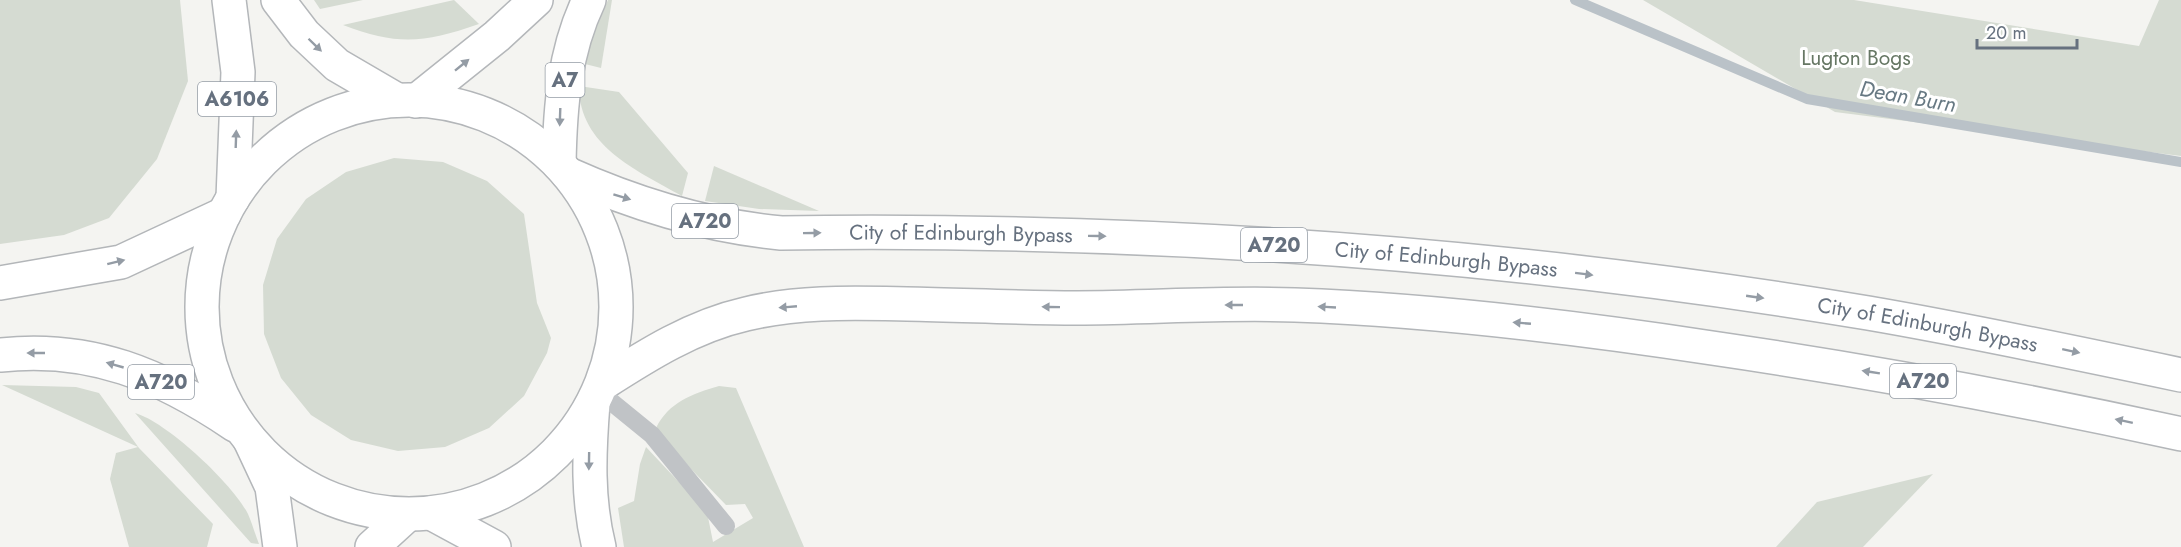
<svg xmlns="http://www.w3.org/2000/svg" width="2181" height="547" font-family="Jost,sans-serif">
	<rect width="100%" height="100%" fill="#f4f4f1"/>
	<g fill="#d5dbd2">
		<path d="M0 0H180L188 81 157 159 109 218 64 235 0 244Z"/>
		<path d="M314 0H363L320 9Z"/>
		<path d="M454 0 479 24C424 43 398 46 343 25Z"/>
		<path d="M608 0H612L601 68 581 63Z"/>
		<path d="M1643 0H1854L2139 46 2159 0H2181V156L1835 112Z"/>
		<path d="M579 86 619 92 688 173 682 196C636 170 579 146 579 86Z"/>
		<path d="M394 158 443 162 487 181 524 214 537 303 551 338 547 353 524 396 489 428 445 447 398 451 351 440 311 415 281 378 264 334 263 285 277 239 306 199 346 172Z"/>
		<path d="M714 166 819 211 759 209 705 201Z"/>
		<path d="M2 385 76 387 99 393 139 448 213 524 207 547H129L110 479 116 453 138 447Z"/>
		<path d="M719 386 736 388 804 547H624L618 508 634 501 640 464 646 447 707 512 713 542 753 518 745 504 726 505 691 469 656 428C669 402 692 394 719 386Z"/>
		<path d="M135 413C167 422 233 484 248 514 252 523 255 534 259 544L251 543Z"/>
		<path d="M1933 474 1863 547H1776L1817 502Z"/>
	</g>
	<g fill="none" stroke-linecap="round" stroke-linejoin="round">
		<path stroke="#bac2c8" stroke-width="10" d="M1575 0 1807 99 2181 162"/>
		<defs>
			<g id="primary">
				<path d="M229 0 238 72 233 198"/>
				<path d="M278 0 304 34 337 65 397 100"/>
				<path d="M416 101 497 36 536 0"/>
				<path d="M559 164C560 108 564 52 589 0"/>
				<path d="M593 403C589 453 587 499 599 547"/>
				<path d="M250 440 272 487 280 547"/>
				<path d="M431 513 494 547"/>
				<path d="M372 547 407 515"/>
			</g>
			<g id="highway">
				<circle cx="409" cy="307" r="207"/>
				<path id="s1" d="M568 174C635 204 707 226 781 233 1144 228 1509 253 1868 313 1973 331 2077 353 2181 375"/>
				<path d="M0 283 121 262 224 214"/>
				<path d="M0 355C91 345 161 375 235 425"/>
				<path d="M602 384C647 355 693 326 746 314 799 301 853 303 907 304 963 305 1020 308 1077 308 1149 308 1222 302 1295 305 1434 310 1574 327 1712 348 1870 371 2026 400 2181 434"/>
			</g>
		</defs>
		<use href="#primary" stroke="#b4b7ba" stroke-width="36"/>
		<use href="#highway" stroke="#b3b6b9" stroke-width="36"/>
		<path stroke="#c0c3c6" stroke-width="18" d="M598 391 652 435 726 526"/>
		<use href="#primary" stroke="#fff" stroke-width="33"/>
		<use href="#highway" stroke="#fff" stroke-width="33"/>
	</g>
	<defs><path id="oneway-solid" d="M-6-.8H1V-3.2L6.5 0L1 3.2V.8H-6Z" transform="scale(1.5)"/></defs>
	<g fill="#949ca5">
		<use href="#oneway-solid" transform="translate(315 45) rotate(44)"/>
		<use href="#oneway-solid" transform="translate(462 65) rotate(-39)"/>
		<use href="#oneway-solid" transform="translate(560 117) rotate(92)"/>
		<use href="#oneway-solid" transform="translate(236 139) rotate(-88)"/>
		<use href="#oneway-solid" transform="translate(622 197) rotate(17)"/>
		<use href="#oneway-solid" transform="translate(812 233) rotate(-1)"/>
		<use href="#oneway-solid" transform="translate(1097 236) rotate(1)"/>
		<use href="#oneway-solid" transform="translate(116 262) rotate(-14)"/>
		<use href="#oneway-solid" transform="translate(1584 274) rotate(7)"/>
		<use href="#oneway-solid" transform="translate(1755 297) rotate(8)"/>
		<use href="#oneway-solid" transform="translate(1234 305) rotate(-180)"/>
		<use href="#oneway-solid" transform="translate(788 307) rotate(175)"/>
		<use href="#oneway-solid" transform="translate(1051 307) rotate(-179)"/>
		<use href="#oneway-solid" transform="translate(1327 307) rotate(-177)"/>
		<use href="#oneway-solid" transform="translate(1522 323) rotate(-175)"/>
		<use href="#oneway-solid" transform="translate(2071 351) rotate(12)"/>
		<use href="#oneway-solid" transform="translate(36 353) rotate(-180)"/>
		<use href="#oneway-solid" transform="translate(115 365) rotate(-164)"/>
		<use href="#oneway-solid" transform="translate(1871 372) rotate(-171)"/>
		<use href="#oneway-solid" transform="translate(2124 421) rotate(-168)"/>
		<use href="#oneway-solid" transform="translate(589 461) rotate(91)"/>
	</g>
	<g text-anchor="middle" stroke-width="6" stroke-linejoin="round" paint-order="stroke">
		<g fill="#fff" stroke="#949ca5" stroke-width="1.5">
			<rect x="545.5" y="63" width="39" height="34" rx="4.5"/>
			<rect x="198" y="82" width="78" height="34" rx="4.5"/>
			<rect x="672" y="204" width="66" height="34" rx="4.5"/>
			<rect x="1241" y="228" width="66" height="34" rx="4.5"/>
			<rect x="1890" y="364" width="66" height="34" rx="4.5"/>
			<rect x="128" y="365" width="66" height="34" rx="4.5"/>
		</g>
		<g font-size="20" font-weight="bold" fill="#66717f">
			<text x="565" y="87">A7</text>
			<text x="237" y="106">A6106</text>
			<text x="705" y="228">A720</text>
			<text x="1274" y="252">A720</text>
			<text x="1923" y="388">A720</text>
			<text x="161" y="389">A720</text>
		</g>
		<g font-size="21" fill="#667764" stroke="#fff">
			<text x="1856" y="65">Lugton Bogs</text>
		</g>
		<g font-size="21" fill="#66717f" stroke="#fff">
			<text dy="7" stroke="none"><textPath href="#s1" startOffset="402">City of Edinburgh Bypass</textPath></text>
			<text dy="7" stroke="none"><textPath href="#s1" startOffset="888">City of Edinburgh Bypass</textPath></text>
			<text dy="7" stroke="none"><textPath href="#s1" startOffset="1374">City of Edinburgh Bypass</textPath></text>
		</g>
		<g font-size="22" font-style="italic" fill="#677983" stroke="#fff">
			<text transform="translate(1908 96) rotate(10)" y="8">Dean Burn</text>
		</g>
	</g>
	<path d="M1977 39v9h100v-9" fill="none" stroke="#66717f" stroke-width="3"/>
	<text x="1986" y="39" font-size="18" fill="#66717f" stroke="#ffffff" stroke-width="4.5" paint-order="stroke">20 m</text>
</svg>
